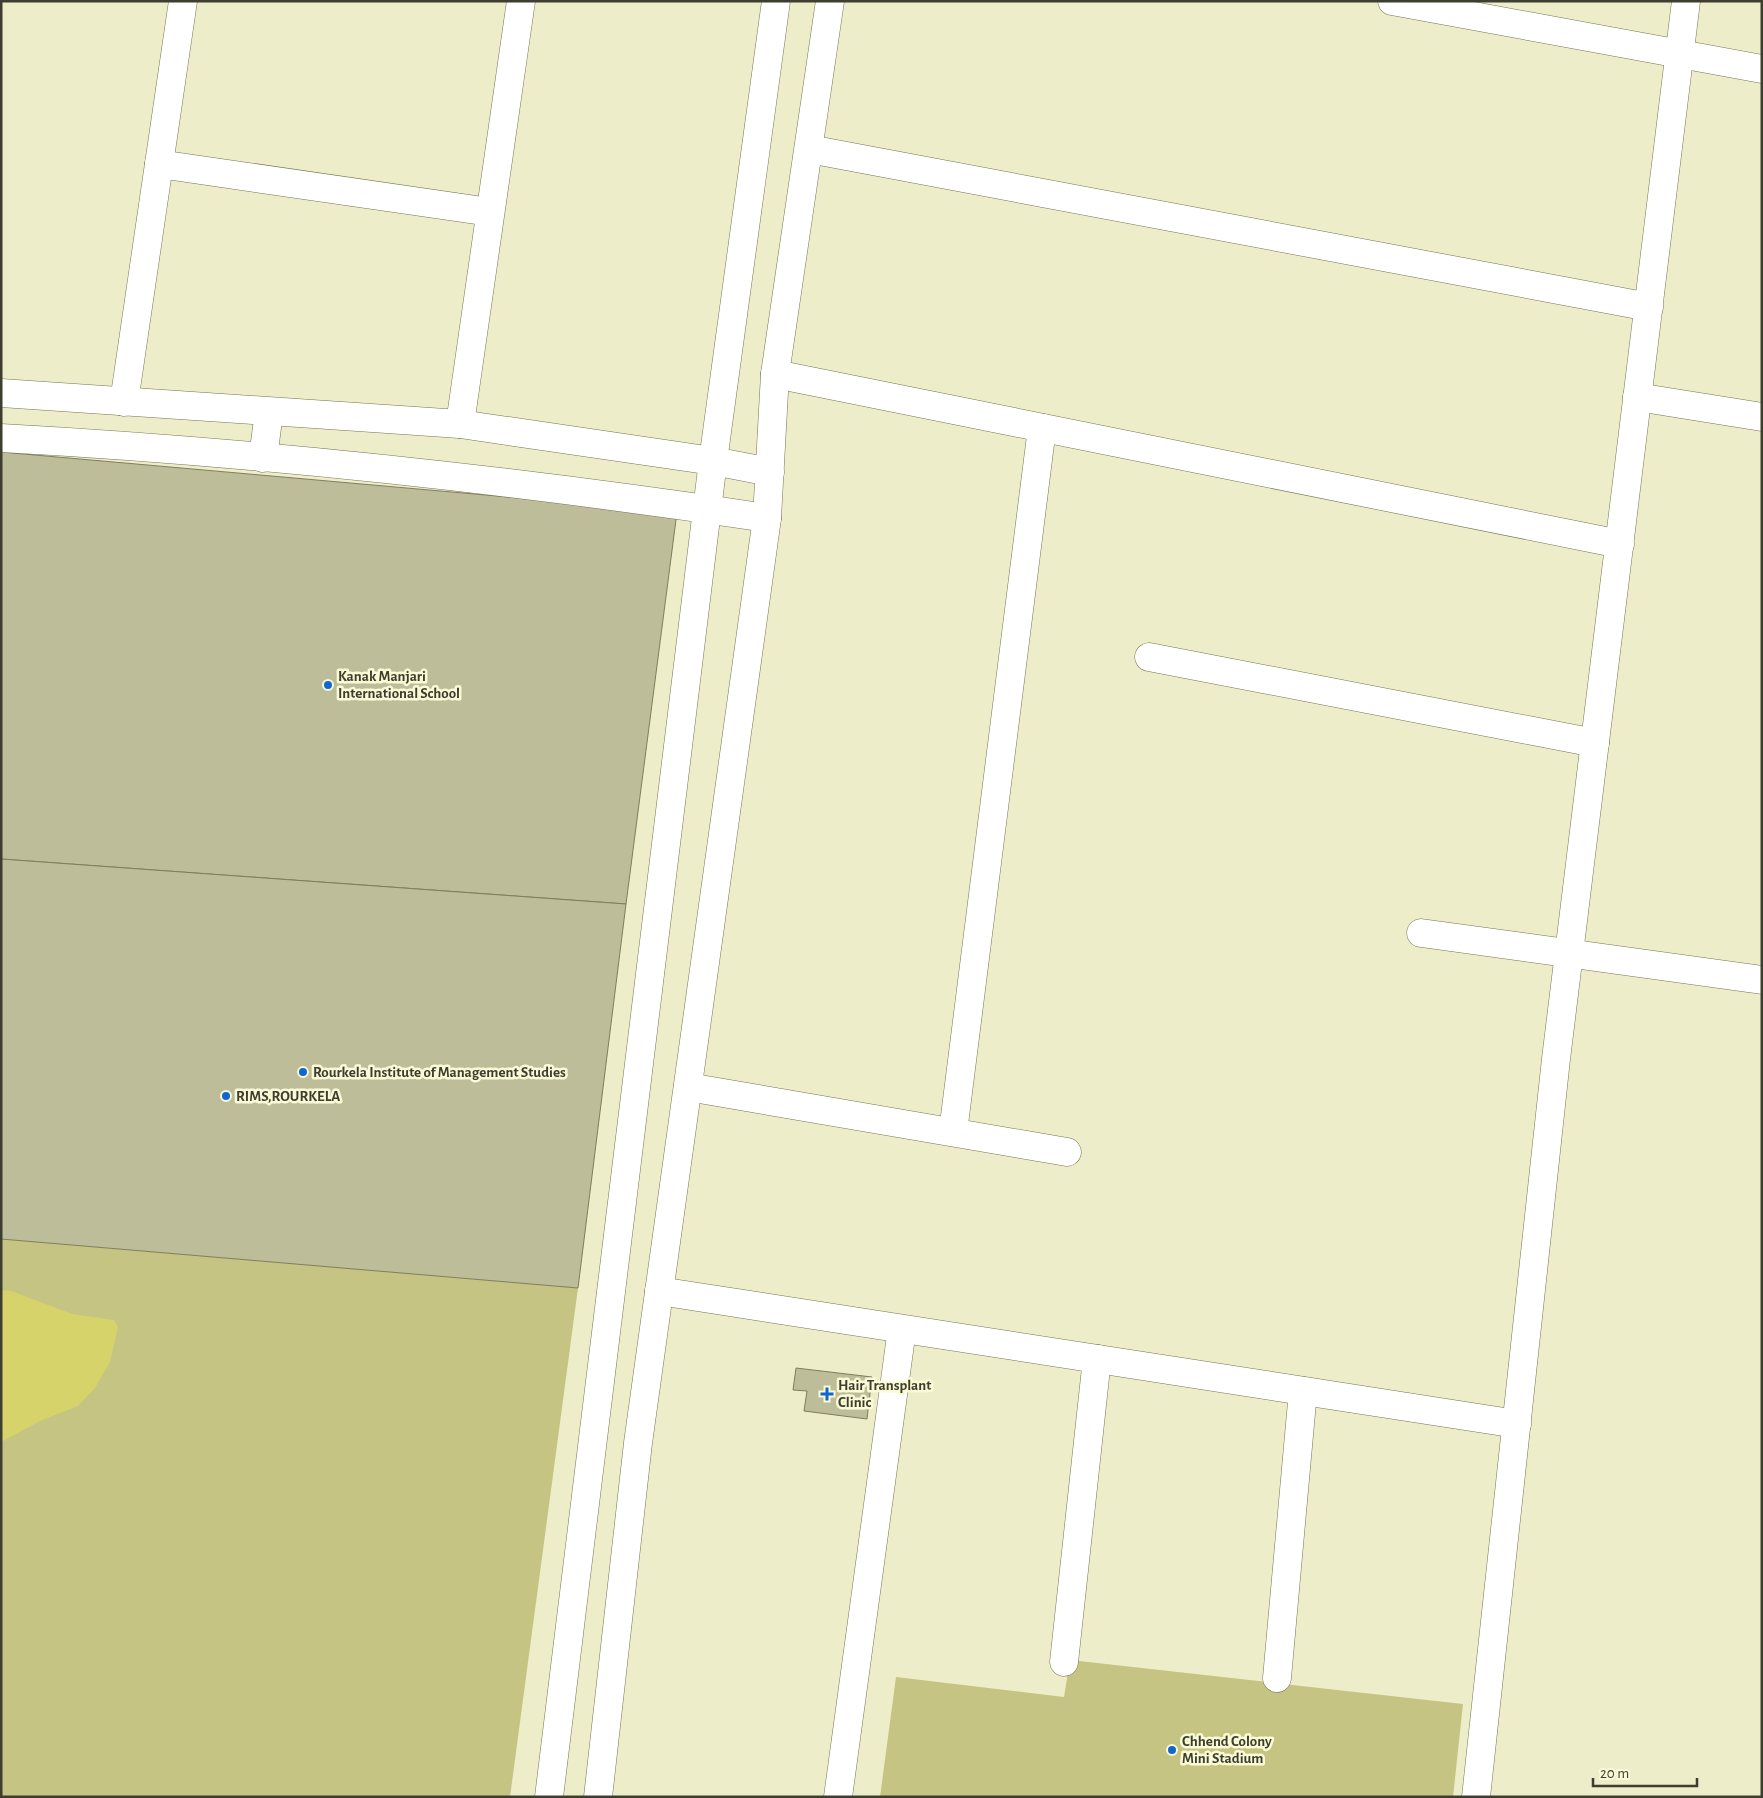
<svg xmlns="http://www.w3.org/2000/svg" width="1763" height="1798" font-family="'Alegreya Sans',sans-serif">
	<rect width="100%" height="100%" fill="#ededc9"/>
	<g fill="#c5c482">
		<path d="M1 1239 578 1288 510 1797H1Z"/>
		<path d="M1070 1660 1463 1704 1453 1797H880L896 1677 1064 1697Z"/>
	</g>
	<path fill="#d6d36a" d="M1 1290 11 1291 72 1314 114 1320 118 1327 110 1362 95 1388 78 1406 42 1420 1 1442Z"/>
	<g fill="#bdbd9a" stroke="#7e7e5d">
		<path d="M1 452 677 512 626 904 1 859Z"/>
		<path d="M1 859 626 904 578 1288 1 1239Z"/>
		<path d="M796 1368 872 1377 867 1419 804 1411 807 1391 793 1390Z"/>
	</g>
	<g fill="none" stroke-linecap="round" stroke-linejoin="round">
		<defs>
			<g id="minor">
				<path d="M1392 1 1762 69"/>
				<path d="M809 149 1649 307"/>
				<path d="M159 164 490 212"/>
				<path d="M775 374 1620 544"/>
				<path d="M1 393 460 424 713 461 770 472"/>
				<path d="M1637 397 1762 417"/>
				<path d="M124 402 183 1"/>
				<path d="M460 424 521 1"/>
				<path d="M1 438C258 452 513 480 767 518"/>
				<path d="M263 458 269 412"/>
				<path d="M1149 657 1595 743"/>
				<path d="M1421 933 1762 980"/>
				<path d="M688 1087 1067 1152"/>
				<path d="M953 1132 1042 428"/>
				<path d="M659 1291 1517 1424"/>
				<path d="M1064 1662 1097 1359"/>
				<path d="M1277 1678 1303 1391"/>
				<path d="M549 1797 713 461 776 1"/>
				<path d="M598 1797 638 1443 767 518 775 374 830 1"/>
				<path d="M838 1797 902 1329"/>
				<path d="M1476 1797 1556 1059 1686 1"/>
			</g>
		</defs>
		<use href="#minor" stroke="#757555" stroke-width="29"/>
		<use href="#minor" stroke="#fff" stroke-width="28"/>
	</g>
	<g fill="#1266d0" stroke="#fafad6" stroke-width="2">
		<circle cx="328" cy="685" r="5"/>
		<circle cx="303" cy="1072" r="5"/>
		<circle cx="226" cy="1096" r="5"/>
		<path d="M824.5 1386.5h5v5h5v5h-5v5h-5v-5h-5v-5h5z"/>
		<circle cx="1172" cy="1750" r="5"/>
	</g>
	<g text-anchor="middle" stroke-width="5" stroke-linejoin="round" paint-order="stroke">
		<g font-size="15" font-weight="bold" fill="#3e3e30" stroke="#fafad6" text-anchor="start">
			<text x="338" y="681">Kanak Manjari<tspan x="338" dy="17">International School</tspan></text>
			<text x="313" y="1077">Rourkela Institute of Management Studies</text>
			<text x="236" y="1101">RIMS,ROURKELA</text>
			<text x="838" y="1390">Hair Transplant<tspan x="838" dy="17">Clinic</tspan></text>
			<text x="1182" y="1746">Chhend Colony<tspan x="1182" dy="17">Mini Stadium</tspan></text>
		</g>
	</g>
	<rect width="1763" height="1798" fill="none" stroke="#3e3e30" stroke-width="5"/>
	<path d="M1593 1778v8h104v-8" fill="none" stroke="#3e3e30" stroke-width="2.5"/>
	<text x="1600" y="1778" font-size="15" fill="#3e3e30" stroke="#fafad6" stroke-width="4" paint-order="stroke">20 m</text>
</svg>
